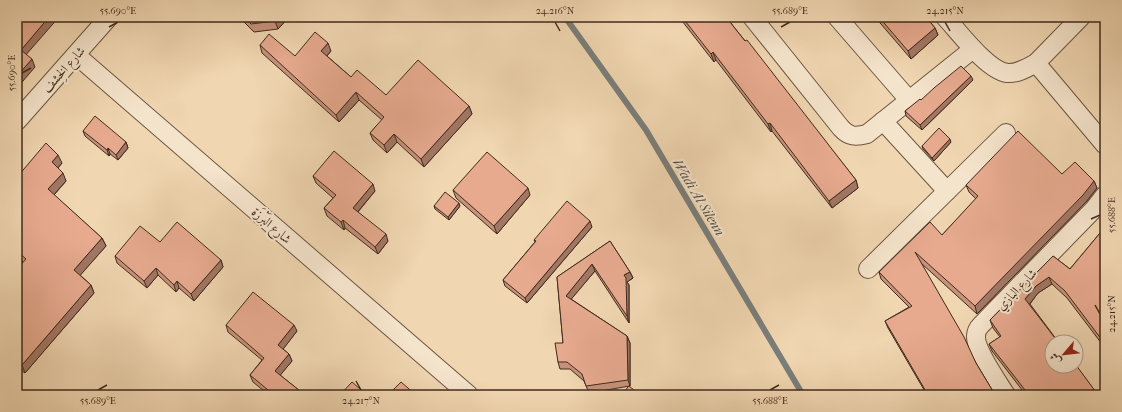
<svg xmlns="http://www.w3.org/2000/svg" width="1122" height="412" font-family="'IM FELL French Canon',Amiri,serif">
	<rect width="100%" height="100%" fill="#f0d6b1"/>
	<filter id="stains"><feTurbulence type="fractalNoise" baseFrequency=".005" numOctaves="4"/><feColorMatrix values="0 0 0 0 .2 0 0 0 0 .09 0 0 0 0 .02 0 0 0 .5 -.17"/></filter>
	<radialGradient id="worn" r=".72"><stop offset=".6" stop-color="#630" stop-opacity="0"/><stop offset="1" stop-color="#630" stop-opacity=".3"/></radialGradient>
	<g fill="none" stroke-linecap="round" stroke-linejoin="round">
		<path stroke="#7a7e7a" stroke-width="6" d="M565 17 646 130 803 395"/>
		<defs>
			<g id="minor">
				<path d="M752 17 841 128C849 137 856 137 867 134L973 49"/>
				<path d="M837 17 909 100"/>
				<path d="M945 17C959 32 987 70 1007 73 1017 74 1027 68 1036 63L1081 17"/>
				<path d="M76 55 469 395"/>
				<path d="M1036 63 1105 145"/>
				<path d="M17 121 109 17"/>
				<path d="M883 121 947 191"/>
				<path d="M868 269 1006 133"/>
				<path d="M1006 395C998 382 975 350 976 336 976 332 978 328 981 325L1094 209 1105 195"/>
			</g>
		</defs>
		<use href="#minor" stroke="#6c5642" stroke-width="20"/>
		<use href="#minor" stroke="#f5e4cc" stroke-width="18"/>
	</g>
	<g fill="#c7927b" stroke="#402b1d">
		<path d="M239 17H289L278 29 254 32Z"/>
		<path d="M679 17H726L856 180 858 188 832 208 772 131 771 132 716 60 714 62Z"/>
		<path d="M875 17H926L935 28 938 35 911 59Z"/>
		<path d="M260 45 295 56 331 51 327 56 351 77 386 95 469 106 472 114 424 167 397 142 387 153 373 140 370 133 382 120 359 100 339 122 262 53Z"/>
		<path d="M973 80 922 130 906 116 905 111 921 100Z"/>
		<path d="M83 131 126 142 128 148 118 160 110 154 109 156 85 136Z"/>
		<path d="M951 142 934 161 923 149 922 146Z"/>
		<path d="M62 163 58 168 66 181 54 195 102 238 106 246 80 275 91 285 94 293 25 373 19 369 17 371V269L23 262 17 257V180L19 179 18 176Z"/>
		<path d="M1062 174 1094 181 1097 188 1086 202 977 314 921 263 976 363 994 393 997 395H927L888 328 885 321 909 307 881 279 879 272 942 235 976 199 969 192 966 185Z"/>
		<path d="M313 176 375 191 358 212 388 241 378 254 345 228 344 230 327 216 324 208 333 198 316 183Z"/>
		<path d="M453 190 530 195 497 234 456 198Z"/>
		<path d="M434 206H460L449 220 435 209Z"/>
		<path d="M592 227 527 303 505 286 503 280 535 242 534 240Z"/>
		<path d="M1105 227V348L1067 298 1052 284 1038 293 1030 304 1098 395H1026L992 351 989 344 1000 337 993 328 990 320 1053 256 1070 269Z"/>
		<path d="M610 241 630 272 633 278 627 282 629 285V323L595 271 571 299 627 336 630 343V386L589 393 584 381 570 369H560L558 362 563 343 557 277Z"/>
		<path d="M160 242 221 260 223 267 194 301 179 288 176 292 158 275 147 288 117 263 115 256Z"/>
		<path d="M226 325 297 331 283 349 289 354 292 361 280 375 305 395H269L253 382 250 375 262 360 228 332Z"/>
	</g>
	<g fill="#a27764" stroke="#402b1d">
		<path d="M49 17H59L24 57 21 50Z"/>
		<path d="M279 17H289L278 29 275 21Z"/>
		<path d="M935 28 938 35 911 59 908 51Z"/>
		<path d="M328 43 331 51 324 59 321 51Z"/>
		<path d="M713 52 716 60 714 62 711 54Z"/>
		<path d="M32 59 35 67 17 88V76Z"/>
		<path d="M971 76 973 80 922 130 920 125Z"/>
		<path d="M356 92 359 100 339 122 336 115Z"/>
		<path d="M469 106 472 114 424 167 421 159Z"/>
		<path d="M770 123 772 131 771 132 768 124Z"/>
		<path d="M394 134 397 142 387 153 384 145Z"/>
		<path d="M950 139 951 142 934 161 932 158Z"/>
		<path d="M126 142 128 148 118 160 116 155Z"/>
		<path d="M108 148 110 154 109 156 107 150Z"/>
		<path d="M58 155 62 163 55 171 52 162Z"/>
		<path d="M63 173 66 181 51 198 48 189Z"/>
		<path d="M856 180 858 188 832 208 829 201Z"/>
		<path d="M1094 181 1097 188 1086 202 977 314 975 306Z"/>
		<path d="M373 184 375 191 355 215 353 208Z"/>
		<path d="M528 188 530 195 497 234 494 226Z"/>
		<path d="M459 203 460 206 449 220 448 217Z"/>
		<path d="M343 220 345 228 344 230 341 222Z"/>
		<path d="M590 221 592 227 527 303 525 298Z"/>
		<path d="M386 234 388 241 378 254 375 247Z"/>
		<path d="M102 238 106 246 77 279 74 270Z"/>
		<path d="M221 260 223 267 194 301 191 294Z"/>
		<path d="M592 264 595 271 568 303 566 296Z"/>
		<path d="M156 268 158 275 147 288 144 281Z"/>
		<path d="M630 272 633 278 627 282 629 285V323L627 316 624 275Z"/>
		<path d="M1049 277 1052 284 1038 293 1028 306 1025 299 1036 286Z"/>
		<path d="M177 281 179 288 176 292 174 285Z"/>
		<path d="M91 285 94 293 25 373 22 365Z"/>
		<path d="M294 325 297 331 281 352 278 345Z"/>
		<path d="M627 336 630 343V386L628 380Z"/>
		<path d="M289 354 292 361 278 378 275 371Z"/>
		<path d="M17 362 19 369 17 371Z"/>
	</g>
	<g fill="#e7aa8f" stroke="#402b1d">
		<path d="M17 17H49L21 50 32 59 17 76Z"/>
		<path d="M244 17H279L275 21 251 24Z"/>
		<path d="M682 17H726L745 41 747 40 856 180 829 201 770 123 768 124 713 52 711 54Z"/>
		<path d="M879 17H926L935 28 908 51Z"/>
		<path d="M315 32 328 43 321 51 351 77 357 70 386 95 418 60 469 106 421 159 394 134 384 145 370 133 384 117 356 92 336 115 260 45 269 34 295 56Z"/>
		<path d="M961 66 971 76 920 125 905 111 920 99 921 100 934 88Z"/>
		<path d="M95 116 126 142 116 155 108 148 107 150 83 131Z"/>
		<path d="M939 128 950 139 932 158 922 146Z"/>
		<path d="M1018 131 1062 174 1075 162 1094 181 1083 195 975 306 915 252 964 337 976 363 994 393 997 395H928L885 321 912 306 879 272 930 222 942 235 978 196 966 185Z"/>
		<path d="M46 143 58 155 52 162 63 173 48 189 102 238 74 270 91 285 22 365 17 361V269L26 259 17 251V241L19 240 17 238V180L19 178 18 176Z"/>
		<path d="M334 151 373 184 353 208 386 234 375 247 343 220 341 222 324 208 336 195 313 176Z"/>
		<path d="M487 152 528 188 494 226 453 190Z"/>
		<path d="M445 192 459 203 448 217 434 206Z"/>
		<path d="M567 201 590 221 525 298 503 280 536 241 534 240Z"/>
		<path d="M177 222 221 260 191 294 177 281 174 285 156 268 144 281 115 256 140 226 160 242Z"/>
		<path d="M1105 227V344L1065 291 1049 277 1036 286 1025 299 1058 342H1052V366H1076V365L1098 395H1029L989 344 1001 336 990 320 1053 256 1070 269Z"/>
		<path d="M610 241 630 272 624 275 626 278 627 316 592 264 566 296 627 336 628 380 586 386 582 374 567 362H558L555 343H563L557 277Z"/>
		<path d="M253 292 294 325 278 345 289 354 275 371 305 395H274L250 375 264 358 226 325Z"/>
		<path d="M352 382 367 395H340Z"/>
		<path d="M401 382 416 395H388Z"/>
		<path d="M629 386 640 395H621Z"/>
	</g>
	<path fill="none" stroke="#402b1d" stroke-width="1.5" d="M555 22 560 31M945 22 950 31M109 27 118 22M781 27 790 22M22 73 31 68M1091 219 1100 215M1095 305 1100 314M356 381 361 390M98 390 107 385M770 390 779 385"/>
	<g text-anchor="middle" stroke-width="4" stroke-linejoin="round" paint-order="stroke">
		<g font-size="13" fill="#402b1d" stroke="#f5e4cc">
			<text transform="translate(63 69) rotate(-48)" y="5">شارع الخِشف</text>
			<text transform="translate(272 225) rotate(41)" y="5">شارع البَرْزَة</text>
			<text transform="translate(1016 289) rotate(-46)" y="5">شارع البازي</text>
		</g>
		<g font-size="14" font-style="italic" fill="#584e44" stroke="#f5e4cc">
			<text transform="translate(699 197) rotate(59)" y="5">Wadi Al Silenn</text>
		</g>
	</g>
	<rect width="1122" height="412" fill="none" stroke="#f0d6b1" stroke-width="44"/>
	<g transform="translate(1064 354) rotate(242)"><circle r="19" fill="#f5e4cc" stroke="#ad9a86"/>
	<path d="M0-3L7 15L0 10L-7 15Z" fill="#8f2418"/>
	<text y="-6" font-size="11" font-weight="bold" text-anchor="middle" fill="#402b1d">ش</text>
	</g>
	<rect x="22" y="22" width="1078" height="368" fill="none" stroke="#402b1d" stroke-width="1.5"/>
	<g font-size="10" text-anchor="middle" fill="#402b1d">
		<text x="118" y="14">55.690°E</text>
		<text x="555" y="14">24.216°N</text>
		<text x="790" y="14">55.689°E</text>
		<text x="945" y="14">24.215°N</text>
		<text transform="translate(11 73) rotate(-90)" y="4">55.690°E</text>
		<text transform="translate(1111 215) rotate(-90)" y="4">55.688°E</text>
		<text transform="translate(1111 314) rotate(-90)" y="4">24.215°N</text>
		<text x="98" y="404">55.689°E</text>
		<text x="361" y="404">24.217°N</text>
		<text x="770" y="404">55.688°E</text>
	</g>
	<rect width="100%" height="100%" filter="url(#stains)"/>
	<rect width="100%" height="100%" fill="url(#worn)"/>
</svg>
